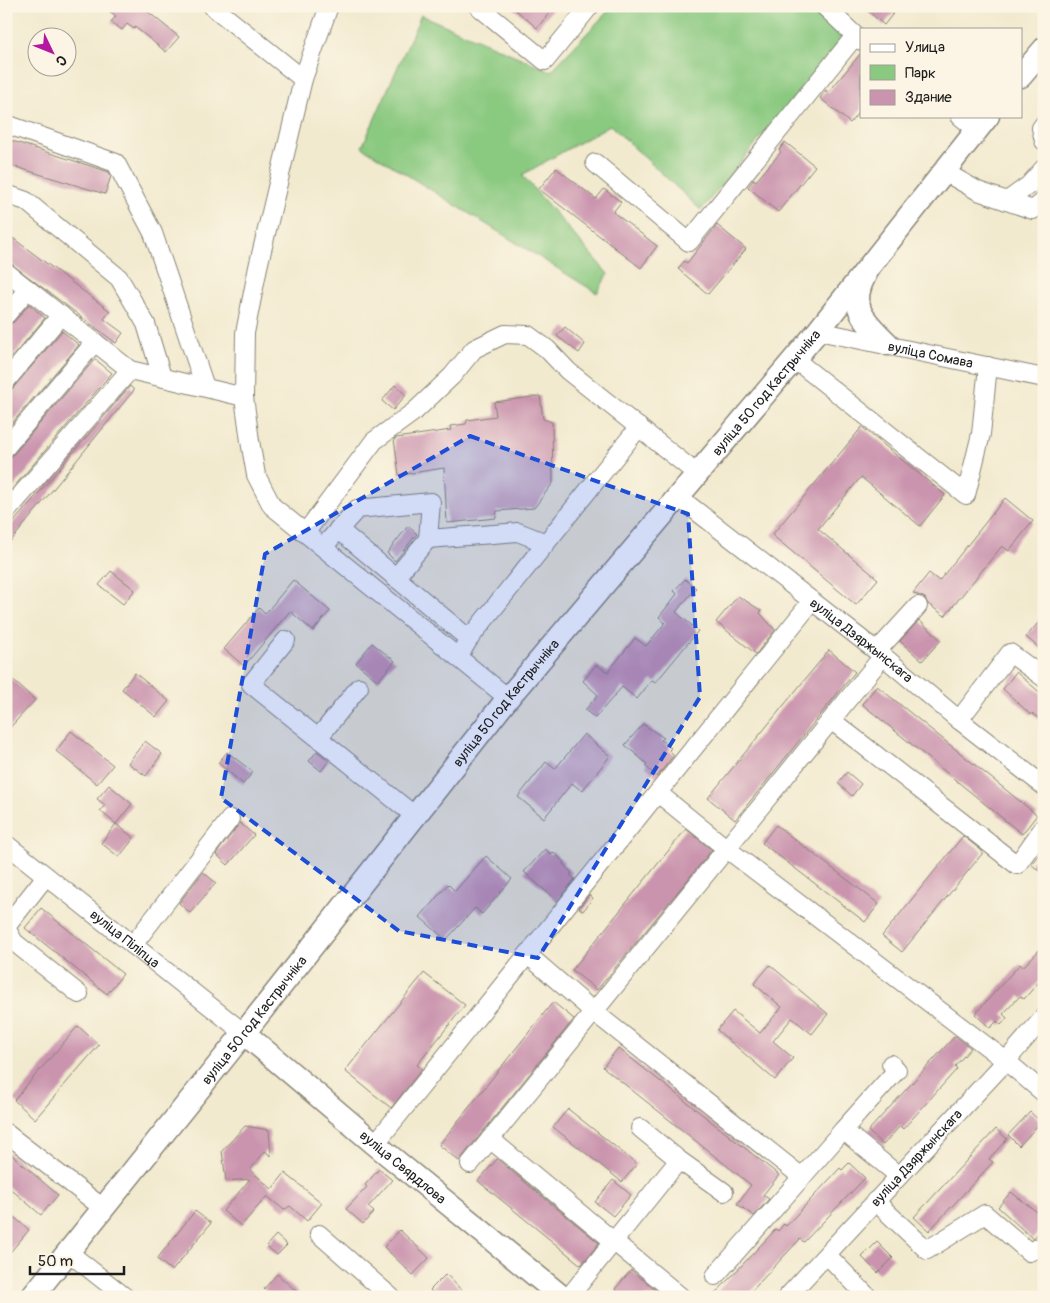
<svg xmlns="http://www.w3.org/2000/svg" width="1050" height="1303" font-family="Pangolin,sans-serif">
	<rect width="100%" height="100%" fill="#fcf5e5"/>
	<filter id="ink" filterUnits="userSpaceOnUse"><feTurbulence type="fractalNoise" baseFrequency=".02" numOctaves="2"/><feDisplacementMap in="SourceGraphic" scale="10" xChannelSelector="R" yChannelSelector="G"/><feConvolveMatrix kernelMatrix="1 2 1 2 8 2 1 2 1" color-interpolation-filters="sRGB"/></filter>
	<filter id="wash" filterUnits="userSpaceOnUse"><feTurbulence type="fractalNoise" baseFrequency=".0096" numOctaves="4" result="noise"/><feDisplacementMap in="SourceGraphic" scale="20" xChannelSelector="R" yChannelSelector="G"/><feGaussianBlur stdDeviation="1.12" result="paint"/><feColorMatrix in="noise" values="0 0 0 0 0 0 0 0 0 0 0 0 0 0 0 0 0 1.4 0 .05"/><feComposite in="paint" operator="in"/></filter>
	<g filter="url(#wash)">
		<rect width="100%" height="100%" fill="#f2eacf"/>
		<path fill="#8ac980" stroke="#53724e" d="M613 6H802L848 32 701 210 610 125 522 175 608 274 597 293 362 147 421 15 551 71Z"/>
		<g id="blocks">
			<g fill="#ca94ae">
				<path d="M103 6H151L147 11 179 37 166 52 135 27 134 29 127 24 122 30 111 22 116 16Z"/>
				<path d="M511 6H555L537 28Z"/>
				<path d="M862 6H899L884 25Z"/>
				<path d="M861 53V109L850 123 820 98 826 90 828 93Z"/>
				<path d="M6 139 109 172 111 176 105 194 6 164Z"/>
				<path d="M785 142 815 166 778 212 748 187 754 179 756 181 781 152 779 150Z"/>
				<path d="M556 168 596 199 604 189 621 202 613 212 657 246 641 268 539 189Z"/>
				<path d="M717 225 746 249 708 294 678 269 684 261 687 263Z"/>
				<path d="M6 233 110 311 104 319 123 333 116 343 6 260Z"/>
				<path d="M29 304 45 318 6 364V325L14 322Z"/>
				<path d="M565 327 585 344 579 353 557 336Z"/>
				<path d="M62 331 79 345 6 430V396Z"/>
				<path d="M95 359 112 373 6 496V463Z"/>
				<path d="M395 385 406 395 393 410 382 401Z"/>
				<path d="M130 386 134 390 6 547V531Z"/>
				<path d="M540 396 543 419 552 422 553 483 534 508 497 511 496 518 447 523 444 468 399 475 394 439 396 438 451 430 450 426 466 424 467 420 496 416 494 402Z"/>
				<path d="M862 427 945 495 920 526 861 477 818 529 878 579 856 605 772 535Z"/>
				<path d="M1005 498 1033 521 1009 551 1002 546 945 616 928 604 925 598 913 593 929 573 939 581Z"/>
				<path d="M408 526 417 534 395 561 387 553Z"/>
				<path d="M111 571 135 590 123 604 99 585Z"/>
				<path d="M685 579 696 588 676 612 698 631 656 682 652 680 637 699 622 687 595 718 585 710 598 695 583 681 596 665 608 672 635 638 646 646 665 623 659 617 677 594 674 591Z"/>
				<path d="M293 580 330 611 313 631 290 611 244 666 224 649 259 608 265 614Z"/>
				<path d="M738 596 762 611 760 613 775 630 756 654 716 622Z"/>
				<path d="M1044 616V652L1026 637Z"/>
				<path d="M919 620 941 640 922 661 900 641Z"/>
				<path d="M372 643 395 661 378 681 356 663Z"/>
				<path d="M829 650 855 672 735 820 708 798Z"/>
				<path d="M1016 672 1044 696V723L1032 713 1031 715 1003 689Z"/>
				<path d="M135 673 169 701 156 717 122 689Z"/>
				<path d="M6 674 35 700 6 732Z"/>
				<path d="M877 686 1037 815 1022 834 862 704Z"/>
				<path d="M643 724 664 738 661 740 671 748 669 750 674 755 657 777 645 766 647 764 625 745Z"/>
				<path d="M71 731 113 765 97 784 56 751Z"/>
				<path d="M584 734 610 756 582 791 572 783 544 818 518 797 546 762 555 769Z"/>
				<path d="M145 741 162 754 146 776 128 763Z"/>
				<path d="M317 751 329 761 321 771 309 761Z"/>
				<path d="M227 752 253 772 243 784 218 763Z"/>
				<path d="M847 772 861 784 852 796 838 783Z"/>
				<path d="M109 785 132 804 116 824 100 811 105 805 97 799Z"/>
				<path d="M240 823 254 835 228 865 216 854Z"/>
				<path d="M116 824 134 838 119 857 101 843Z"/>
				<path d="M776 825 879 904 865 922 762 843Z"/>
				<path d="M686 829 712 850 597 990 572 970Z"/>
				<path d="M963 836 982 851V854L902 952 882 936Z"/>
				<path d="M1044 848V875L1031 864Z"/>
				<path d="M545 849 551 854 553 852 564 862 563 864 572 873 570 875 575 879 557 901 524 872Z"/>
				<path d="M486 856 512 879 482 914 475 908 446 940 420 917 448 884 455 891Z"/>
				<path d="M203 872 216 883 190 913 179 903Z"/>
				<path d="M589 895 593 898 583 911 579 908Z"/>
				<path d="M41 908 123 974 107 994 25 928Z"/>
				<path d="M1044 945V976L1024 999 1020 996 1003 1014 1007 1018 1001 1025 997 1021 990 1028 975 1014 1020 964 1023 967Z"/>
				<path d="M770 965 828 1014 812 1034 792 1018 773 1041 793 1058 775 1080 717 1030 733 1011 760 1033 782 1007 754 984Z"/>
				<path d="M424 973 465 1005 417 1065 422 1069 391 1108 345 1071Z"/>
				<path d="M553 1002 574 1019 459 1161 439 1145Z"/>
				<path d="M78 1026 99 1045 35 1119 14 1100Z"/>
				<path d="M955 1036 971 1048 955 1066 957 1069 903 1129 900 1126 883 1145 868 1131Z"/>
				<path d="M618 1048 779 1175 763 1195 769 1199 754 1216 737 1204 751 1185 603 1067Z"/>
				<path d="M568 1109 637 1164 622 1182 553 1127Z"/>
				<path d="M1030 1112 1041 1122 1019 1146 1008 1135Z"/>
				<path d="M245 1126 269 1130 271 1156 265 1151 250 1170 272 1189 285 1173 322 1203 307 1221 290 1206 284 1210 267 1196 241 1226 223 1211 250 1179 226 1181 222 1151Z"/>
				<path d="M996 1129 1007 1139 989 1159 993 1162 929 1231 914 1217Z"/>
				<path d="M6 1150 58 1195 41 1215 6 1185Z"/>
				<path d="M497 1159 599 1243 581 1265 478 1181Z"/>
				<path d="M849 1163 865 1178 804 1242 800 1239 746 1297H712L776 1229 778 1231 784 1224 786 1226 840 1168 842 1170Z"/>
				<path d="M379 1169 392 1180 368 1207 374 1212 363 1224 346 1209 367 1187 365 1185Z"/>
				<path d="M613 1180 631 1195 613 1216 595 1202Z"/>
				<path d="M1011 1192 1041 1215 1040 1217 1044 1220V1226L1033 1239 998 1207Z"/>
				<path d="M6 1210 29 1230 6 1257Z"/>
				<path d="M195 1211 211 1223 172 1271 157 1259Z"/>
				<path d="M400 1230 429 1258 413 1275 384 1247Z"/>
				<path d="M276 1235 287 1245 277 1255 266 1246Z"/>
				<path d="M877 1242 893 1258 878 1273 862 1257Z"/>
				<path d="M631 1270 664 1297H624L615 1289Z"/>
				<path d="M277 1274 303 1297H273L264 1289Z"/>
				<path d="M446 1274 468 1297H436L430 1290Z"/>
			</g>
		</g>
	</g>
	<g filter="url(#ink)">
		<use href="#blocks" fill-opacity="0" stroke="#878376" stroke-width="1"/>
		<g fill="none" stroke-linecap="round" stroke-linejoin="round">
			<defs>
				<g id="minor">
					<path d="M212 6 303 79"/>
					<path d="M329 6 303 79 258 267 245 333 244 397 250 441 256 475 272 506 508 698"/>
					<path d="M478 6 545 61 590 6"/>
					<path d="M824 6 861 41"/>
					<path d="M960 116 977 130"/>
					<path d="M6 124 116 163 153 233 205 387"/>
					<path d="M1044 124 1041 128 1044 141"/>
					<path d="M595 163 689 242 855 36"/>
					<path d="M943 171 978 191 1033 210 1044 201"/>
					<path d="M6 194 26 201 119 278 146 324 162 377"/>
					<path d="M1007 201 1029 185 1044 168"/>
					<path d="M6 272 130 370 244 397"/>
					<path d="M6 315 28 289"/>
					<path id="s1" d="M818 331 1044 378"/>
					<path d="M794 359 966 495 981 434 988 366"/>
					<path d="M6 381 61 315"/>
					<path d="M6 447 95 342"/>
					<path id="s2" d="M677 496 883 656 959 720 1044 786"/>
					<path d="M6 512 130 370"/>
					<path d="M338 529 469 639"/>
					<path d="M306 532 374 441 415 411 452 376 474 349 505 334 528 335 547 349 568 371 696 473"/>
					<path d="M324 546 357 509 431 502 428 539 518 532 546 543"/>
					<path d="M395 578 428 539"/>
					<path d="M286 640 251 684 415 816"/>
					<path d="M877 651 918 606"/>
					<path d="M458 657 469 639 639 427"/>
					<path d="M831 720 1017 865 1044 827"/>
					<path d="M959 720 1010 653 1044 678"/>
					<path d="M319 737 359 687"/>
					<path d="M658 793 727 849 1006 1061 1044 1093"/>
					<path id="s3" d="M6 844 244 1033"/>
					<path d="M6 927 46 876"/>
					<path d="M6 928 14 942 79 994"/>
					<path d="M133 945 230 819"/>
					<path d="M528 955 594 1012 802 1177 843 1130"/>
					<path d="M891 1064 897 1070 843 1130 899 1176"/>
					<path d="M640 1128 679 1160 724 1192"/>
					<path d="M6 1133 103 1208"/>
					<path d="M490 1139 681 1297"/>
					<path d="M375 1144 812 601"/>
					<path d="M470 1164 883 656"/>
					<path d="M875 1201 927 1250 985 1214 1029 1252 1044 1245"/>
					<path d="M319 1234 391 1297"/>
					<path d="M68 1252 125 1297"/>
					<path d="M827 1255 868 1297"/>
					<path d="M715 1276 802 1177"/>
					<path d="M569 1297 679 1160"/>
					<path id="s4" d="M787 1297 1006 1061 1044 1017"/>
				</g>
				<g id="major">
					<path d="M1021 76 1044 49"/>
					<path d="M865 275C847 308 866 322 888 344"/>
					<path id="s5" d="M244 1033 375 1144 562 1297"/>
					<path id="s6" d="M32 1297 244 1033 508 698 818 331 988 116"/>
				</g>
			</defs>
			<use href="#minor" stroke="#878376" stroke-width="20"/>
			<use href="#major" stroke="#878376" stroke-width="25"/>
			<use href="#minor" stroke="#fff" stroke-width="18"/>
			<use href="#major" stroke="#fff" stroke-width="22"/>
		</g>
	</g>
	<path fill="#1d4ed8" fill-opacity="0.2" stroke="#1d4ed8" stroke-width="4" stroke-dasharray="10 6" stroke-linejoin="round" d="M470 436 688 514 700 697 538 958 399 931 221 798 265 554Z"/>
	<g text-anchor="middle" stroke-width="4" stroke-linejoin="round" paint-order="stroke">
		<g font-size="14" fill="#1c1c1c" stroke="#fcf5e5">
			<text dy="5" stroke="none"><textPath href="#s1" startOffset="115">вуліца Сомава</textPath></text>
			<text dy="5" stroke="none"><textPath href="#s6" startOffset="1165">вуліца 50 год Кастрычніка</textPath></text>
			<text dy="5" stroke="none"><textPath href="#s2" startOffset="234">вуліца Дзяржынскага</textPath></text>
			<text dy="5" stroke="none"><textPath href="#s6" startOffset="760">вуліца 50 год Кастрычніка</textPath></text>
			<text dy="5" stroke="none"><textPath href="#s3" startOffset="152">вуліца Піліпца</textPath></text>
			<text dy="5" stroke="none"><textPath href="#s6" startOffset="355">вуліца 50 год Кастрычніка</textPath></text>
			<text dy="5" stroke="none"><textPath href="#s4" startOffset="190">вуліца Дзяржынскага</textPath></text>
			<text dy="5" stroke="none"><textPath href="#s5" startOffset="208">вуліца Свярдлова</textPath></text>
		</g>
	</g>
	<rect width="1050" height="1303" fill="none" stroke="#fcf5e5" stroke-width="25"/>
	<rect x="860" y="28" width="162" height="90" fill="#fcf5e5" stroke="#a29e95"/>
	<rect x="870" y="44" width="25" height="8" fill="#ffffff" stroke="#a29e95"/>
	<text x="905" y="52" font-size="15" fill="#1c1c1c">Улица</text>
	<rect x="870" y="65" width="25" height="15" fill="#8ac980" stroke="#a29e95"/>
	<text x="905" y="78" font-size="15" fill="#1c1c1c">Парк</text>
	<rect x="870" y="90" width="25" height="15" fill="#ca94ae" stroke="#a29e95"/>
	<text x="905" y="102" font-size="15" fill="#1c1c1c">Здание</text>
	<g transform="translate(52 52) rotate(133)"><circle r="24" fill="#fcf5e5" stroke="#a29e95"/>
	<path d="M0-4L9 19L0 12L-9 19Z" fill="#b5179e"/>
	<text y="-8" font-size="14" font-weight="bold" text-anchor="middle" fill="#1c1c1c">С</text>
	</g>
	<path d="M30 1266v8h94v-8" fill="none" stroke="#1c1c1c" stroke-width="2.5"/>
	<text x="38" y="1266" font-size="15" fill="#1c1c1c" stroke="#fcf5e5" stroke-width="4" paint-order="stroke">50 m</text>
</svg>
